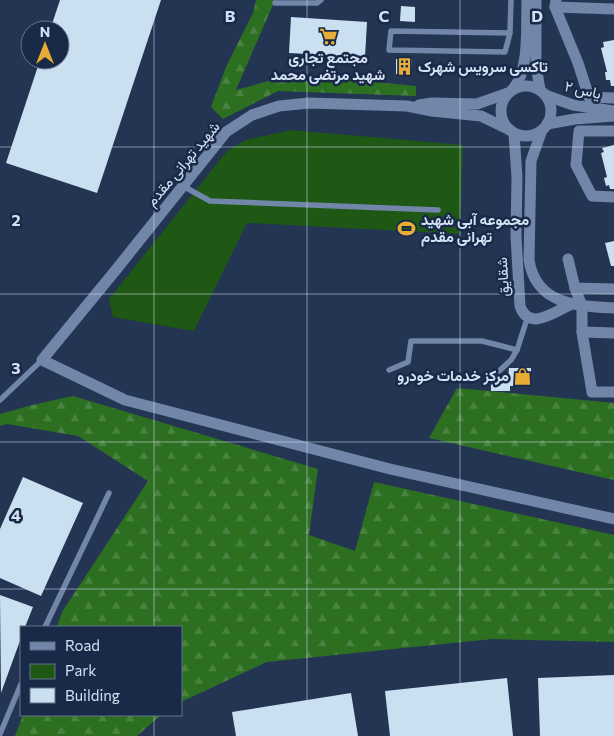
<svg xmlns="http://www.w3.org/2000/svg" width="614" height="736" font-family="Commissioner,Vazirmatn,sans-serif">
	<defs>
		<pattern id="forest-firs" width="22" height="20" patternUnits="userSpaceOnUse" patternTransform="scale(1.25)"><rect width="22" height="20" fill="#2c6f20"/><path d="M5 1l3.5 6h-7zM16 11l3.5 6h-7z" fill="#4a8341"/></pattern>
	</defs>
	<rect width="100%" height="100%" fill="#233553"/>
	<g fill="url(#forest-firs)">
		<path d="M256 0H275L236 90 272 80 304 75 416 86V96L278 91 223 119 211 107 226 67 253 13Z"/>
		<path d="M457 388 614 403V480L429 438Z"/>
		<path d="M73 396 318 469 309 535 355 551 374 482 614 535V642L492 639 267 662 181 702V627H57L62 612 148 481 78 436 7 424 0 426V414L32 405Z"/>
		<path d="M23 715H161L137 736H15Z"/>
	</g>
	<path fill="#1f5715" d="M291 130 463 145 460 234 247 223 194 331 113 317 109 299 227 151 246 140Z"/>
	<g fill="#cae0f1">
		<path d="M60 0H161L97 193 6 163 40 60H60V30H50Z"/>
		<path d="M401 6 415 7V22L400 21Z"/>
		<path d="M291 17 367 22 365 57 289 53Z"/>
		<path d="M614 40V86H611L610 80H606L605 72H607L601 48 604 47 603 42Z"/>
		<path d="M396 59H412L411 74H396Z"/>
		<path d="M614 145V189H610L609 185 606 186 604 178 607 177 601 153 604 152 602 148Z"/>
		<path d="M614 241V266H611L605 243Z"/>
		<path d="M509 368H531V386H510V391H491V385L496 380 508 379Z"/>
		<path d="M23 477 83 503 41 596 0 578V529Z"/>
		<path d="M0 595 33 607 25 627H21V638L1 693Z"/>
		<path d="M614 675V736H540L538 678Z"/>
		<path d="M507 678 513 736H390L385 691Z"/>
		<path d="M351 693 358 736H236L232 712Z"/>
	</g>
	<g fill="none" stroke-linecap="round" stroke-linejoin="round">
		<g stroke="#7186a9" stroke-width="5.5">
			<path d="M275 3H317L321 0"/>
			<path d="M510 33 391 31 389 50 505 52 510 33 511 0"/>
			<path d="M183 186 210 201 438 210"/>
			<path d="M389 370 408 362 411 341H482L517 350"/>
			<path d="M486 383 511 360 517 350 527 319"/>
			<path d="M0 400 42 360"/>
			<path d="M45 627 109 493"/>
			<path d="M0 734 21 684"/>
		</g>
		<g stroke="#7186a9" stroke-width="11">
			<path d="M536 0V65L540 90"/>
			<path d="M556 0 555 7 614 9"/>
			<path d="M555 7 578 63 589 97 614 98"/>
			<circle cx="526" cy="111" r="25"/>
			<path d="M513 89C530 70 526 25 527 0"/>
			<path d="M545 95 573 105 614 111"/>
			<path d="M419 105 432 103 477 104 508 93"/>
			<path d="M547 124 575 119 614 116"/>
			<path d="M510 130 481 116 432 111 407 106 309 103 279 106 252 115 226 132 115 271 42 360 125 400 390 469 614 519"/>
			<path d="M542 130 531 161 529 260C536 305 577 306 614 308"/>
			<path d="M614 131H579L576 165 592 196 614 197"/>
			<path d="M514 134 517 177 516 236 520 306C529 332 554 312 572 304"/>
			<path d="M568 259 575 288 614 289"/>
			<path d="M575 288 582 306V332L592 392H614"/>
			<path d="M582 332 614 333"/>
		</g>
	</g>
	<path fill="none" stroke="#d4e0f3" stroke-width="1" stroke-opacity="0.55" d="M154 0V627M307 0V736M460 0V736M0 147H614M0 294H614M0 442H614M0 589H614M154 715V736"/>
	<defs>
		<symbol id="supermarket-bare" viewBox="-9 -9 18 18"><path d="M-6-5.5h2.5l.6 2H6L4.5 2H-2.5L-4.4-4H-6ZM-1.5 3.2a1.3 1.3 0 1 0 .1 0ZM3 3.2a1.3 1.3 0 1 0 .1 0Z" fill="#e6ac36" stroke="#192a48" stroke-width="2.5" paint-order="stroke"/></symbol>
		<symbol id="building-bare" viewBox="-9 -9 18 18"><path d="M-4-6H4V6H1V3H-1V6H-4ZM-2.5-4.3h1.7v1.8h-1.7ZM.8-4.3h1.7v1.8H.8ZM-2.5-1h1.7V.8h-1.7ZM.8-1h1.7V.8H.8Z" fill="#e6ac36" stroke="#192a48" stroke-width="2.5" paint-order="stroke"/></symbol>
		<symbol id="stadium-bare" viewBox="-9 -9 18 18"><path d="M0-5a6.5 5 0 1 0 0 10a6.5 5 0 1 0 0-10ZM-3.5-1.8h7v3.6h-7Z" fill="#e6ac36" stroke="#192a48" stroke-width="2.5" paint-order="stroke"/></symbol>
		<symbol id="shop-bare" viewBox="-9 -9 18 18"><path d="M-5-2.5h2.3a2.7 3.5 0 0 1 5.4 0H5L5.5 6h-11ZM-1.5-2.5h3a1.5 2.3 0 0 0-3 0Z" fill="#e6ac36" stroke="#192a48" stroke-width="2.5" paint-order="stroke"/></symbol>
	</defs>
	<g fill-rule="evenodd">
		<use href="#supermarket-bare" x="316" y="24" width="25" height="25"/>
		<use href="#building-bare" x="392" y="54" width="25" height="25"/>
		<use href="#stadium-bare" x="394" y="216" width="25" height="25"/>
		<use href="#shop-bare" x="510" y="364" width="25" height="25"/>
	</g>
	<g text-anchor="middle" stroke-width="5" stroke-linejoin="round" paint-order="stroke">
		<g font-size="15" font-weight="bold" fill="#d4e0f3" stroke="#192a48" text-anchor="start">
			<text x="328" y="63" text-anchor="middle">مجتمع تجاری<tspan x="328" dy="17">شهید مرتضی محمد</tspan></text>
			<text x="418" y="72">تاکسی سرویس شهرک</text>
			<text x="421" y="225">مجموعه آبی شهید<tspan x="421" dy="17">تهرانی مقدم</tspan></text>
			<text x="509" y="381" text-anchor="end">مرکز خدمات خودرو</text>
		</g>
		<g font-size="15" fill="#d4e0f3" stroke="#192a48">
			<text transform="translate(583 90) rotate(13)" y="5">یاس ۲</text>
			<text transform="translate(183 164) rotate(-50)" y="5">شهید تهرانی مقدم</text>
			<text transform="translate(503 277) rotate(-93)" y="5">شقایق</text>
		</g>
	</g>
	<g font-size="16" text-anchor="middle" font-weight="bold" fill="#d4e0f3" stroke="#192a48" stroke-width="5" stroke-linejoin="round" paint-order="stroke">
		<text x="230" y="22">B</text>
		<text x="384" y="22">C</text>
		<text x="537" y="22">D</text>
		<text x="16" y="226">2</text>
		<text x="16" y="374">3</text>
		<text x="16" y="521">4</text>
	</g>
	<rect x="20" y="626" width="162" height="90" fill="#192a48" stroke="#64738c"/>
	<rect x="30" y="642" width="25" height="8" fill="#7186a9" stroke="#64738c"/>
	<text x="65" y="651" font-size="15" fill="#d4e0f3">Road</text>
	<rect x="30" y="664" width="25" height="15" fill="#1f5715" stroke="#64738c"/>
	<text x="65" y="676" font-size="15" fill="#d4e0f3">Park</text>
	<rect x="30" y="688" width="25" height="15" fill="#cae0f1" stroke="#64738c"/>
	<text x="65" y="701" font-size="15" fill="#d4e0f3">Building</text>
	<g transform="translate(45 45)"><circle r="24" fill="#192a48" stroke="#64738c"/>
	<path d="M0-4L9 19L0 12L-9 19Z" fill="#e6ac36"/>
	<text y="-8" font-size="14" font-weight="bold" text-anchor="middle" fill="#d4e0f3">N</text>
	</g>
</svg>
